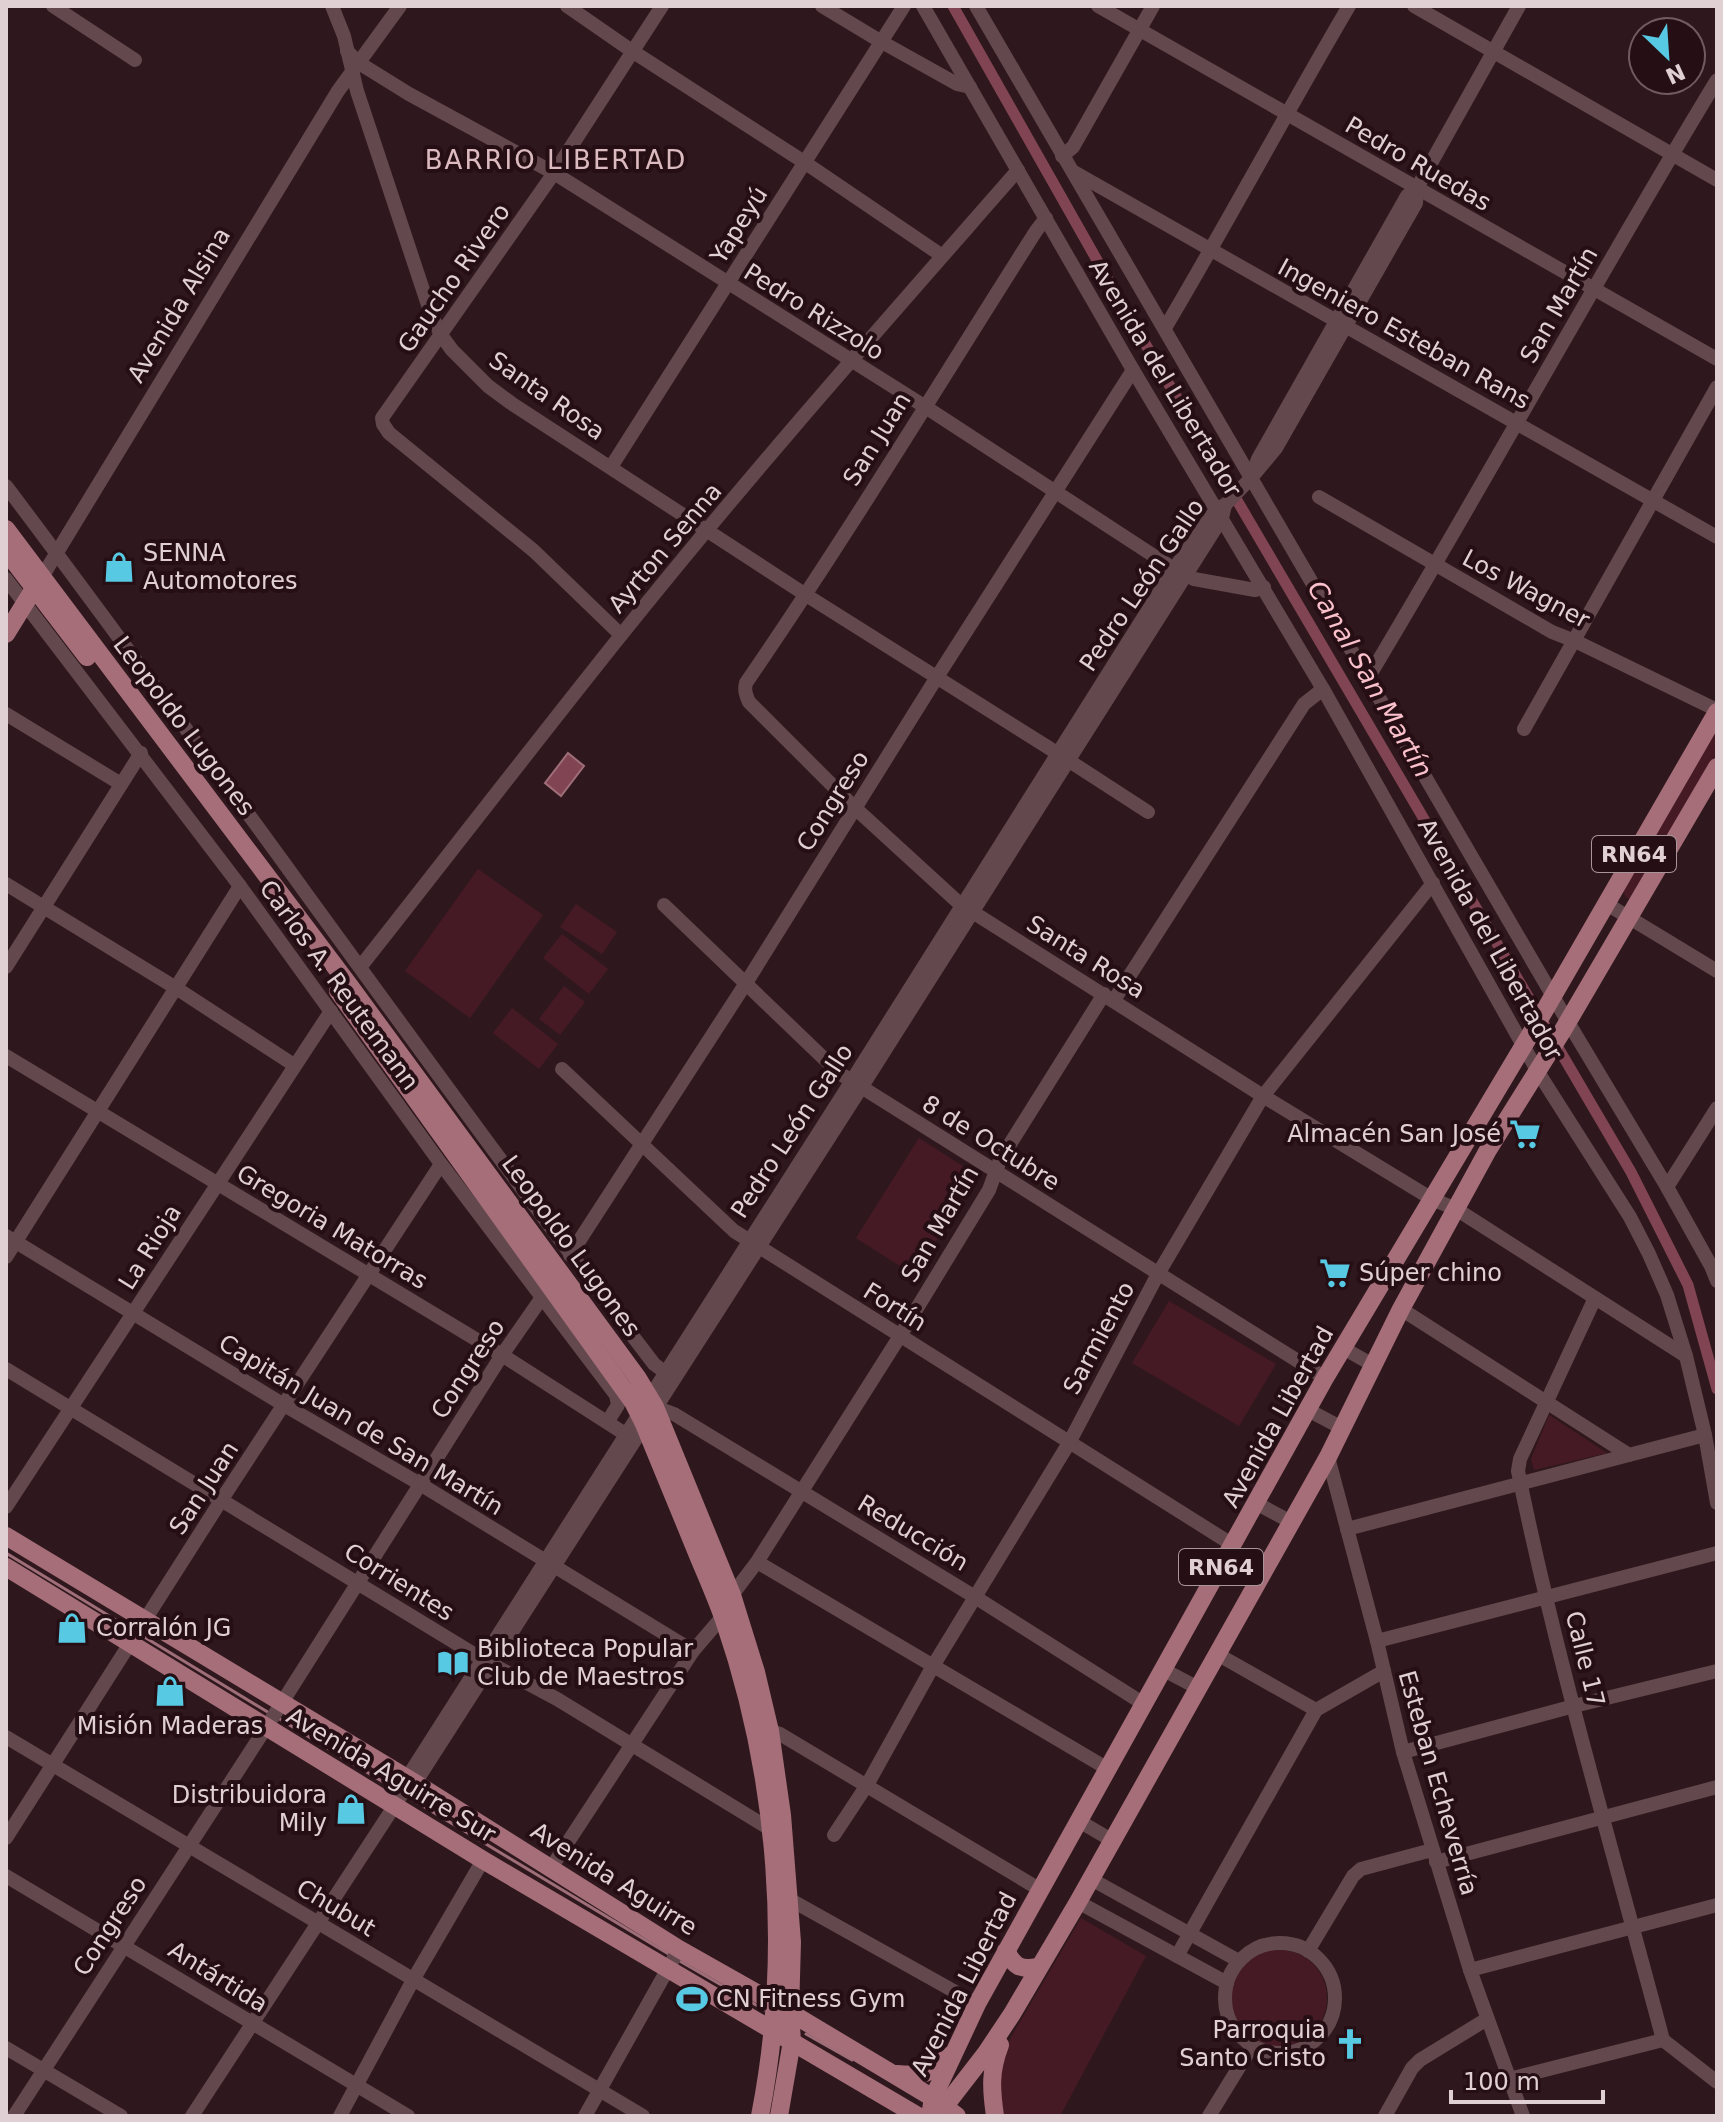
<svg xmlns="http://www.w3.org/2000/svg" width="1723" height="2122" font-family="'DejaVu Sans',sans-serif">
	<rect width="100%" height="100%" fill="#2f181d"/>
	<g fill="#461a25">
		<path d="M1717 728V752L1636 896 1631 900 1626 897 1623 891Z"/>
		<path d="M478 869 543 915 470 1018 405 971Z"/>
		<path d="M576 904 617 932 602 954 560 927Z"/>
		<path d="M562 934 608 969 589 994 543 958Z"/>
		<path d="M564 986 585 1002 560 1035 539 1019Z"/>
		<path d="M512 1008 558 1044 539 1069 493 1033Z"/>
		<path d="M919 1138 978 1176 914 1275 856 1238Z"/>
		<path d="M1169 1301 1276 1364 1239 1426 1132 1363Z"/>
		<path d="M1549 1415 1607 1453 1534 1470 1531 1459Z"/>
		<path d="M1081 1918 1146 1956 1060 2116H1005L1003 2112 998 2075 1011 2037Z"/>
		<circle cx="1279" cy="1998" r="48"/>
	</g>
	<path fill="#814452" stroke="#9e6e79" stroke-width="2" d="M568 753 584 766 561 796 545 783Z"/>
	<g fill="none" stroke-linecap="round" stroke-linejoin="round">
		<g stroke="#9e6e79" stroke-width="3">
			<path d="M6 1553 134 1631"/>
			<path d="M141 1635 271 1714"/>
			<path d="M278 1718 398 1791"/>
			<path d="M408 1797 672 1956"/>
			<path d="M678 1960 765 2010"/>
			<path d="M806 2034 852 2060"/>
		</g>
		<path stroke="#814452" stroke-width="11" d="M953 6 1123 306 1631 1172 1688 1285 1717 1389"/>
		<g stroke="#63484d" stroke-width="14">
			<path d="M53 6 135 60"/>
			<path d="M332 6 344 36 357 91 431 314 441 335 452 350 488 386 511 403 806 595 1057 753 1148 812"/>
			<path d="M567 6 632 51 804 162 941 255"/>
			<path d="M822 6 880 41 957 84 970 87"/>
			<path d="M923 6 1133 370 1323 689 1538 1072 1630 1217 1649 1254 1667 1295 1686 1356 1705 1435 1717 1503"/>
			<path d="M976 6 1568 1022 1667 1187 1711 1266 1717 1281"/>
			<path d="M1098 6 1717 359"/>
			<path d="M1414 6 1717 180"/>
			<path d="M347 51 359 63 409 94 554 173 924 406 1174 569 1194 579 1255 590 1264 587"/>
			<path d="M1062 156 1073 147 1153 6"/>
			<path d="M1074 172 1717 537"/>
			<path d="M1417 188 1416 203 1276 448 1251 478 1258 459 1407 196 1417 188 1519 6"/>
			<path d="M1046 218 1036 231C940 382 847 536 746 683 744 690 746 695 749 702L855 808 960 904 1263 1096 1432 1199 1456 1209 1686 1356"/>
			<path d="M1165 328C1228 222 1286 113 1349 6"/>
			<path d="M611 467 904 6"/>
			<path d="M6 486C225 776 433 1075 654 1364L670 1376"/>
			<path d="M1319 497 1552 632 1575 641 1717 710"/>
			<path d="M1225 505 1251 478"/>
			<path d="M42 577 338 91 400 6"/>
			<path d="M6 579 240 886 441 1164 616 1395 618 1405 608 1421"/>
			<path d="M621 635 534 551 389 433 383 424 382 418 554 173 662 6"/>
			<path d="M1368 678C1487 480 1597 277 1717 80"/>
			<path d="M6 714 121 784"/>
			<path d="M1524 729 1717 387"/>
			<path d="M6 884 176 988 294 1065"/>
			<path d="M1605 903 1717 971"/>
			<path d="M664 905 839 1073 1325 1378"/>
			<path d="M361 966C448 856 534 744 622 634 749 475 884 323 1018 170"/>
			<path d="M6 967 141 753"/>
			<path d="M1114 1000 1304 704 1323 689"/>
			<path d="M6 1056 502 1355 633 1439"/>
			<path d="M562 1069 734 1231 1233 1545"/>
			<path d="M1667 1187 1717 1108"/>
			<path d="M6 1236 284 1405 420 1484 693 1651"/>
			<path d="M570 1255 746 983 937 677 1133 370"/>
			<path d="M6 1257 240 886"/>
			<path d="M1595 1298 1520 1459 1518 1471C1557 1663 1613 1851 1663 2040"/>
			<path d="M1401 1309 1629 1455"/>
			<path d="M1343 1348 1373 1365"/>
			<path d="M6 1369 482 1659 557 1699 770 1829"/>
			<path d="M655 1407 674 1414 975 1597 1144 1704"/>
			<path d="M1308 1410 1342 1428"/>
			<path d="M1328 1457 1377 1641 1403 1752 1470 1970 1523 2116"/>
			<path d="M1256 1503 1291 1522"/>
			<path d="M6 1507 331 1011"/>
			<path d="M1347 1529 1705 1435"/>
			<path d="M757 1562 1108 1769"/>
			<path d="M732 1595 757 1562 900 1336 989 1190 1000 1160 1104 994"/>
			<path d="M1377 1641 1717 1553"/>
			<path d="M1217 1654 1316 1710"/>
			<path d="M1164 1670 1198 1688"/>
			<path d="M770 1731 780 1734 1039 1889"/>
			<path d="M6 1737 643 2116"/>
			<path d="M1403 1752 1574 1706 1717 1671"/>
			<path d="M1079 1821 1113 1841"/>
			<path d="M834 1835 867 1785 933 1666 1069 1443 1158 1274 1263 1096 1433 883"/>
			<path d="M6 1838 222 1499 441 1164"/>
			<path d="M1436 1862 1717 1787"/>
			<path d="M551 1868 693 1651 723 1616"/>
			<path d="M6 1876 408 2116"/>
			<path d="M1091 1879 1239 1961"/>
			<path d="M789 1899 977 2004"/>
			<path d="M1078 1902 1227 1983"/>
			<circle cx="1280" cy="1998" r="55"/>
			<path d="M1308 1951 1353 1876 1361 1869 1432 1850"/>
			<path d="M1177 1956 1316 1710 1384 1671"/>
			<path d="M1470 1970 1717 1905"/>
			<path d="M1663 2040 1717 2082"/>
			<path d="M6 2048 121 2116"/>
			<path d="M1509 2079 1663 2040"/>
			<path d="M14 2116 278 1709 502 1355 543 1296"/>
			<path d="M192 2116 395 1805 406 1787 407 1778 851 1082 1174 569 1217 508 1225 505 1222 518 861 1088 415 1783 407 1787"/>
			<path d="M340 2116 413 1980 483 1860"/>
			<path d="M585 2116 679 1949"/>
			<path d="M1209 2116 1252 2046"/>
			<path d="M1385 2116 1412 2068 1420 2060 1487 2019"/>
		</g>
		<g stroke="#a56e79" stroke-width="18">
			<path d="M6 529 349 985 637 1377 655 1407 732 1595 756 1672 770 1731 782 1815 792 1942 790 2012 792 2041 779 2116"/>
			<path d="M6 551 87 657"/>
			<path d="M6 634 40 579"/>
			<path d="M338 991 633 1402 644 1424C662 1467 679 1510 697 1553 706 1575 716 1597 724 1620 778 1777 792 1953 760 2116"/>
			<path d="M6 1536 415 1783 679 1949 776 2004 933 2098 957 2116"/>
			<path d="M6 1567 483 1860 918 2116"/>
			<path d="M1006 1951C1015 1967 1020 1970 1038 1967"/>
			<path d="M897 2074C922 2076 931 2075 948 2056"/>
			<path d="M930 2116 933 2098 977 2004 1325 1378 1546 1008 1717 712"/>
			<path d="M935 2116 945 2106 986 2053 1012 2014 1078 1902 1328 1457 1401 1309 1488 1150 1563 1030 1717 767"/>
			<path d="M995 2116C991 2088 990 2071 1000 2045"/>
		</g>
	</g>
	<defs>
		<symbol id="shop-bare" viewBox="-9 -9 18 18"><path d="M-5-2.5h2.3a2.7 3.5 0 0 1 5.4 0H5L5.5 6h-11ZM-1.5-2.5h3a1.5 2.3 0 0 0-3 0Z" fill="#58c9e3" stroke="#250f14" stroke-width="2.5" paint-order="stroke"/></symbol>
		<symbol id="supermarket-bare" viewBox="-9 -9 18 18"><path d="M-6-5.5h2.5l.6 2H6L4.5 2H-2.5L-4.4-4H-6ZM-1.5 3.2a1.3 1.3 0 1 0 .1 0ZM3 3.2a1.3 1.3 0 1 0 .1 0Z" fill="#58c9e3" stroke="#250f14" stroke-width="2.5" paint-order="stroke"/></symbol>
		<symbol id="library-bare" viewBox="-9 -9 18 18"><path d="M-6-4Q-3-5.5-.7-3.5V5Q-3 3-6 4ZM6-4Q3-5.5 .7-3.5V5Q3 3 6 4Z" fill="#58c9e3" stroke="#250f14" stroke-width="2.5" paint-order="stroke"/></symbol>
		<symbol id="stadium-bare" viewBox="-9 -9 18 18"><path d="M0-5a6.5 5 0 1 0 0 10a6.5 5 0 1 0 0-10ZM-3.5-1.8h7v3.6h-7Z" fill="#58c9e3" stroke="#250f14" stroke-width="2.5" paint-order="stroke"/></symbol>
		<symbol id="church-bare" viewBox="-9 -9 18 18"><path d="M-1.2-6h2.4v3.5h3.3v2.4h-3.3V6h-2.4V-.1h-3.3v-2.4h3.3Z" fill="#58c9e3" stroke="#250f14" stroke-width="2.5" paint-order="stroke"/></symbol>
	</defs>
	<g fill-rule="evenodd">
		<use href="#shop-bare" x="97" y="545" width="44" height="44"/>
		<use href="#supermarket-bare" x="1503" y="1112" width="44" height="44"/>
		<use href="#supermarket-bare" x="1313" y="1251" width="44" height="44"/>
		<use href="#shop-bare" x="50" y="1606" width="44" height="44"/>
		<use href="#library-bare" x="431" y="1641" width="44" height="44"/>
		<use href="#shop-bare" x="148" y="1669" width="44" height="44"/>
		<use href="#shop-bare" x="329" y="1787" width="44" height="44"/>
		<use href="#stadium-bare" x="670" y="1977" width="44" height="44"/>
		<use href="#church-bare" x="1328" y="2022" width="44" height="44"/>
	</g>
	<g text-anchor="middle" stroke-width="8" stroke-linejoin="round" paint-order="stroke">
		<g fill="#250f14" stroke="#a9969a" stroke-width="2">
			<rect x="1592" y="836" width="84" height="36" rx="6"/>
			<rect x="1179" y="1549" width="84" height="36" rx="6"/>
		</g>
		<g font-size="22" font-weight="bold" fill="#e1d0d3">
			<text x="1634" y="862">RN64</text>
			<text x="1221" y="1575">RN64</text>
		</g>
		<g font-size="24" fill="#e1d0d3" stroke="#250f14">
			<text transform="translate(1418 164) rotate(30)" y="8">Pedro Ruedas</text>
			<text transform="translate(739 225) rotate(-58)" y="8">Yapeyú</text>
			<text transform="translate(454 278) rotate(-55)" y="8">Gaucho Rivero</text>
			<text transform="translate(179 305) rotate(-59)" y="8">Avenida Alsina</text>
			<text transform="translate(1559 305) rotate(-60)" y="8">San Martín</text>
			<text transform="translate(814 312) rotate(32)" y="8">Pedro Rizzolo</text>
			<text transform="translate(1404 334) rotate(29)" y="8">Ingeniero Esteban Rans</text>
			<text transform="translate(1165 378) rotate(59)" y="8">Avenida del Libertador</text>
			<text transform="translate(547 396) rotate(35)" y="8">Santa Rosa</text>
			<text transform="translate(877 439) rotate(-58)" y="8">San Juan</text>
			<text transform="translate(665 548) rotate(-50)" y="8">Ayrton Senna</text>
			<text transform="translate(1142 585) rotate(-56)" y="8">Pedro León Gallo</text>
			<text transform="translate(1526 589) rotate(28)" y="8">Los Wagner</text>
			<text transform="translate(184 726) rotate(53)" y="8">Leopoldo Lugones</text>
			<text transform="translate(833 801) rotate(-58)" y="8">Congreso</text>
			<text transform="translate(1490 939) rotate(61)" y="8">Avenida del Libertador</text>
			<text transform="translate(1086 957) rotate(32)" y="8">Santa Rosa</text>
			<text transform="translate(339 985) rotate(54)" y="8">Carlos A. Reutemann</text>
			<text transform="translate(792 1131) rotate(-57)" y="8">Pedro León Gallo</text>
			<text transform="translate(991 1143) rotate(32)" y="8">8 de Octubre</text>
			<text transform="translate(940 1224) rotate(-60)" y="8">San Martín</text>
			<text transform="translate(332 1227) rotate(31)" y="8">Gregoria Matorras</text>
			<text transform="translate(571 1246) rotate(54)" y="8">Leopoldo Lugones</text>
			<text transform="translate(150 1247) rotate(-58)" y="8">La Rioja</text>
			<text transform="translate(895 1307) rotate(32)" y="8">Fortín</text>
			<text transform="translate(1099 1338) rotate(-62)" y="8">Sarmiento</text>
			<text transform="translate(468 1369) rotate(-57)" y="8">Congreso</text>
			<text transform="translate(1278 1417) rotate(-61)" y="8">Avenida Libertad</text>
			<text transform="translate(361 1425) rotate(31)" y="8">Capitán Juan de San Martín</text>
			<text transform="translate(204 1488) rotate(-57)" y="8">San Juan</text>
			<text transform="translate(913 1533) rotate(31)" y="8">Reducción</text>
			<text transform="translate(399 1582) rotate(32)" y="8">Corrientes</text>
			<text transform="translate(1585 1659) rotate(76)" y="8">Calle 17</text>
			<text transform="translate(391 1775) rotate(31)" y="8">Avenida Aguirre Sur</text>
			<text transform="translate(1438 1783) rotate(74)" y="8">Esteban Echeverría</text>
			<text transform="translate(614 1879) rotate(32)" y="8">Avenida Aguirre</text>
			<text transform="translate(336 1908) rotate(31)" y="8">Chubut</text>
			<text transform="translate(110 1926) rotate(-57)" y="8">Congreso</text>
			<text transform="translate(218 1977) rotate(32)" y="8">Antártida</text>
			<text transform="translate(964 1984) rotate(-63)" y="8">Avenida Libertad</text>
		</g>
		<g font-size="24" fill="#e1d0d3" stroke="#250f14" text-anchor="start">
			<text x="143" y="561">SENNA<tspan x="143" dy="28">Automotores</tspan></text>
			<text x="1501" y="1142" text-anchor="end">Almacén San José</text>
			<text x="1359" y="1281">Súper chino</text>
			<text x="96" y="1636">Corralón JG</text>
			<text x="477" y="1657">Biblioteca Popular<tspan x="477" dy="28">Club de Maestros</tspan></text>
			<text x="170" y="1734" text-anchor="middle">Misión Maderas</text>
			<text x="327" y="1803" text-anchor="end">Distribuidora<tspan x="327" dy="28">Mily</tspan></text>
			<text x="716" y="2007">CN Fitness Gym</text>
			<text x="1326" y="2038" text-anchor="end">Parroquia<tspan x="1326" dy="28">Santo Cristo</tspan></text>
		</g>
		<g font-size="26" letter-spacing="2" fill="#dbbac0" stroke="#250f14">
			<text x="556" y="169">BARRIO LIBERTAD</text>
		</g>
		<g font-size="26" font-style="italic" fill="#fac0cb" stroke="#250f14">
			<text transform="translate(1370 679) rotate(60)" y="9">Canal San Martín</text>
		</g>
	</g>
	<rect width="1723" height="2122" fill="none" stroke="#e1d0d3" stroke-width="16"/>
	<g transform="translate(1667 56) rotate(155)"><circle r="38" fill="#250f14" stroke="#705c60" stroke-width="2"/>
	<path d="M0-6L14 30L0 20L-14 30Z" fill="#58c9e3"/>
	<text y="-12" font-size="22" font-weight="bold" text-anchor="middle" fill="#e1d0d3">N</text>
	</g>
	<path d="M1451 2090v12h152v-12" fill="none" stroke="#e1d0d3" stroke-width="4"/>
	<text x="1463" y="2090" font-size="24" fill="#e1d0d3" stroke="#250f14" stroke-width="6" paint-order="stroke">100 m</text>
</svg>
